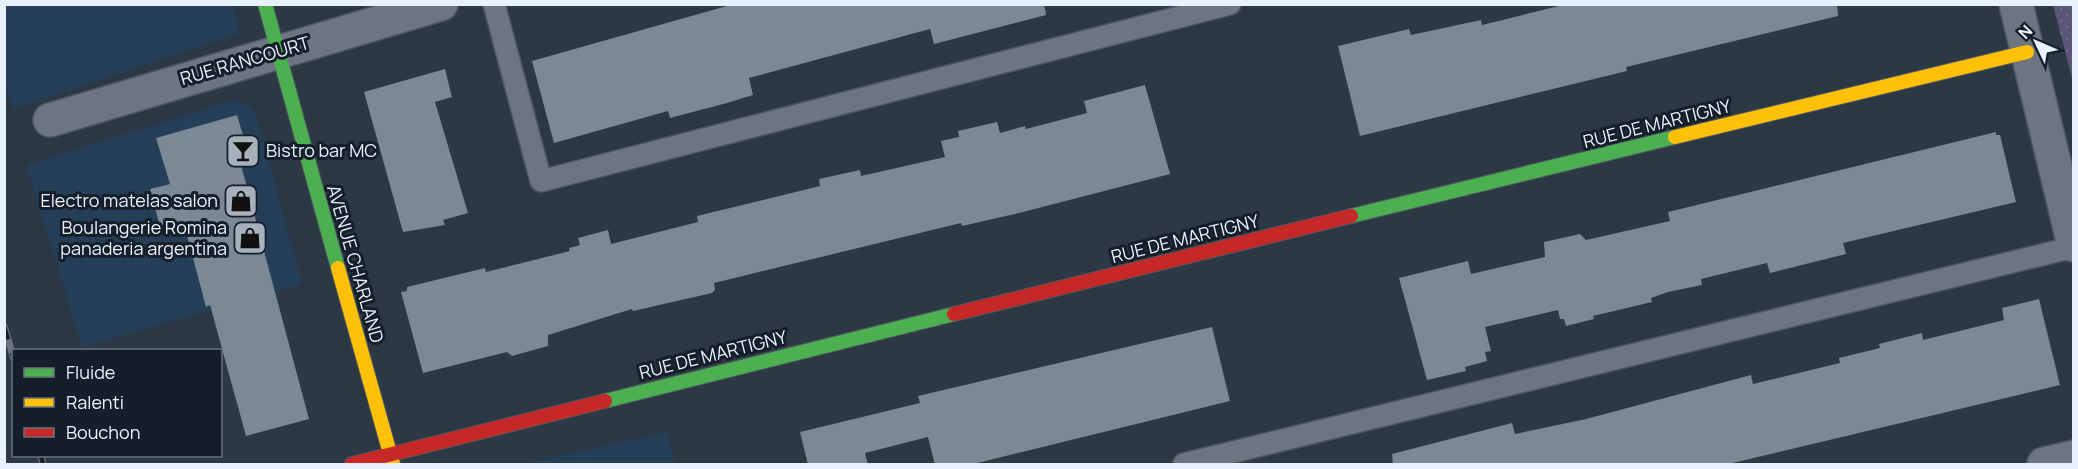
<svg xmlns="http://www.w3.org/2000/svg" width="2078" height="469" font-family="Manrope,sans-serif">
	<defs>
		<pattern id="park-dots" width="8" height="8" patternUnits="userSpaceOnUse" patternTransform="scale(1.5)"><rect width="8" height="8" fill="#5b5577"/><path d="M2 2h.1M6 6h.1" fill="none" stroke="#736e8b" stroke-width="1.8" stroke-linecap="round"/></pattern>
	</defs>
	<rect width="100%" height="100%" fill="#2c3844"/>
	<g fill="#253f59">
		<path d="M5 4 232 5 240 33 13 109 5 79Z"/>
		<path d="M234 100 251 107 257 118 302 284 82 347 26 165Z"/>
		<path d="M667 432 675 464H523Z"/>
	</g>
	<path fill="url(#park-dots)" d="M2053 5H2073V85L2071 74Z"/>
	<g fill="#7a8993">
		<path d="M734 4H1044L1046 15 934 44 930 29 749 78 753 95 727 103 670 118 668 111 554 143 532 61Z"/>
		<path d="M1567 4H1837L1838 16 1626 67 1627 71 1360 136 1338 46 1409 29 1411 35 1481 20 1482 25Z"/>
		<path d="M445 69 452 97 435 102 468 213 443 220 445 225 403 232 364 92Z"/>
		<path d="M1145 85 1170 174 1023 212 962 226 961 223 714 283 715 290 712 293 633 311 632 309 548 335V346L512 356 507 352 423 373 401 292 407 291V287L485 268 486 272 570 251 569 248 580 245 578 238 608 230 611 244 698 222 697 216 820 186 819 179 860 170 861 176 945 157 941 141 959 137 958 131 997 122 1000 133 1025 126 1026 129 1087 113 1084 101Z"/>
		<path d="M237 115 251 162 241 165 309 419 246 436 210 305 206 307 184 224 161 230 150 189 170 184 156 138Z"/>
		<path d="M1996 132V135H2000L2016 202 1843 243 1846 254 1770 273 1767 263 1701 279 1702 285 1668 292 1651 298 1652 302 1593 316 1594 319 1566 326 1564 319H1560L1558 310 1485 327 1491 351 1485 352 1487 361 1465 367 1466 371 1427 380 1399 278 1468 261 1471 274 1545 257 1544 242 1580 234 1586 240 1670 221 1668 212Z"/>
		<path d="M2039 299 2060 385 1724 465H1393L1392 454 1512 423 1515 434 1586 419 1751 375 1753 384 1840 363 1839 358 1880 348 1879 344 1922 333 1923 340 2004 320 2002 308Z"/>
		<path d="M1212 327 1230 401 969 465H935L928 437 865 453 868 465H808L800 432 920 403 918 396Z"/>
	</g>
	<g fill="none" stroke-linecap="round" stroke-linejoin="round">
		<defs>
			<g id="lane">
				<path d="M494 4 541 181 1230 4"/>
				<path d="M1184 464 2074 247"/>
			</g>
			<g id="street">
				<path d="M2016 4 2074 245"/>
				<path d="M50 120 441 4"/>
				<path d="M2044 464 2074 457"/>
			</g>
			<g id="fast">
				<path d="M265 4 338 268"/>
				<path d="M1351 216 1675 137"/>
				<path d="M605 401 954 314"/>
			</g>
			<g id="slow">
				<path d="M1675 137 2027 52"/>
				<path d="M338 268 393 464"/>
			</g>
			<g id="jam">
				<path d="M954 314 1351 216"/>
				<path d="M352 464 605 401"/>
			</g>
		</defs>
		<use href="#lane" stroke="#4c5660" stroke-width="24"/>
		<use href="#street" stroke="#4c5660" stroke-width="36"/>
		<use href="#fast" stroke="#4c5660" stroke-width="16"/>
		<use href="#slow" stroke="#4c5660" stroke-width="16"/>
		<use href="#jam" stroke="#4c5660" stroke-width="16"/>
		<use href="#lane" stroke="#6d7580" stroke-width="21"/>
		<use href="#street" stroke="#6d7580" stroke-width="33"/>
		<use href="#fast" stroke="#4caf50" stroke-width="14"/>
		<use href="#slow" stroke="#ffc107" stroke-width="14"/>
		<use href="#jam" stroke="#c62828" stroke-width="14"/>
		<defs>
			<g id="rail">
				<path d="M4 326 14 359"/>
				<path d="M41 456 43 464"/>
			</g>
		</defs>
		<use href="#rail" stroke="#68737b" stroke-width="7"/>
		<use href="#rail" stroke="#151f29" stroke-width="4.5" stroke-dasharray="14" stroke-linecap="butt"/>
	</g>
	<defs>
		<symbol id="bar-square" viewBox="-11 -11 22 22"><rect x="-9" y="-9" width="18" height="18" rx="4" fill="#a6b1bc" stroke="#151f29"/><path d="M-6-5H6L.8 .8V4.5H3.5V6h-7V4.5H-.8V.8Z" fill="#111"/></symbol>
		<symbol id="shop-square" viewBox="-11 -11 22 22"><rect x="-9" y="-9" width="18" height="18" rx="4" fill="#a6b1bc" stroke="#151f29"/><path d="M-5-2.5h2.3a2.7 3.5 0 0 1 5.4 0H5L5.5 6h-11ZM-1.5-2.5h3a1.5 2.3 0 0 0-3 0Z" fill="#111"/></symbol>
	</defs>
	<g fill-rule="evenodd">
		<use href="#bar-square" x="224" y="132" width="38" height="38"/>
		<use href="#shop-square" x="222" y="182" width="38" height="38"/>
		<use href="#shop-square" x="231" y="219" width="38" height="38"/>
	</g>
	<g text-anchor="middle" stroke-width="6" stroke-linejoin="round" paint-order="stroke">
		<g font-size="18" fill="#e7f2fd" stroke="#151f29">
			<text transform="translate(245 61) rotate(-16)" y="6">RUE RANCOURT</text>
			<text transform="translate(1657 124) rotate(-14)" y="6">RUE DE MARTIGNY</text>
			<text transform="translate(1185 239) rotate(-14)" y="6">RUE DE MARTIGNY</text>
			<text transform="translate(355 264) rotate(74)" y="6">AVENUE CHARLAND</text>
			<text transform="translate(713 355) rotate(-14)" y="6">RUE DE MARTIGNY</text>
		</g>
		<g font-size="18" fill="#e7f2fd" stroke="#151f29" text-anchor="end">
			<text x="266" y="157" text-anchor="start">Bistro bar MC</text>
			<text x="218" y="207">Electro matelas salon</text>
			<text x="227" y="234">Boulangerie Romina<tspan x="227" dy="21">panaderia argentina</tspan></text>
		</g>
	</g>
	<rect width="2078" height="469" fill="none" stroke="#e7f2fd" stroke-width="12"/>
	<rect x="12" y="349" width="210" height="108" fill="#151f29" stroke="#69737e" stroke-width="1.5"/>
	<rect x="24" y="368" width="30" height="9" fill="#4caf50" stroke="#69737e" stroke-width="1.5"/>
	<text x="66" y="379" font-size="18" fill="#e7f2fd">Fluide</text>
	<rect x="24" y="398" width="30" height="9" fill="#ffc107" stroke="#69737e" stroke-width="1.5"/>
	<text x="66" y="409" font-size="18" fill="#e7f2fd">Ralenti</text>
	<rect x="24" y="428" width="30" height="9" fill="#c62828" stroke="#69737e" stroke-width="1.5"/>
	<text x="66" y="439" font-size="18" fill="#e7f2fd">Bouchon</text>
	<g transform="translate(2036 42) rotate(314)" stroke="#151f29" stroke-width="4.5" paint-order="stroke">
	<path d="M0-4.5L10 22L0 15L-10 22Z" fill="#e7f2fd"/>
	<text y="-9" font-size="16" font-weight="bold" text-anchor="middle" fill="#e7f2fd">N</text>
	</g>
</svg>
